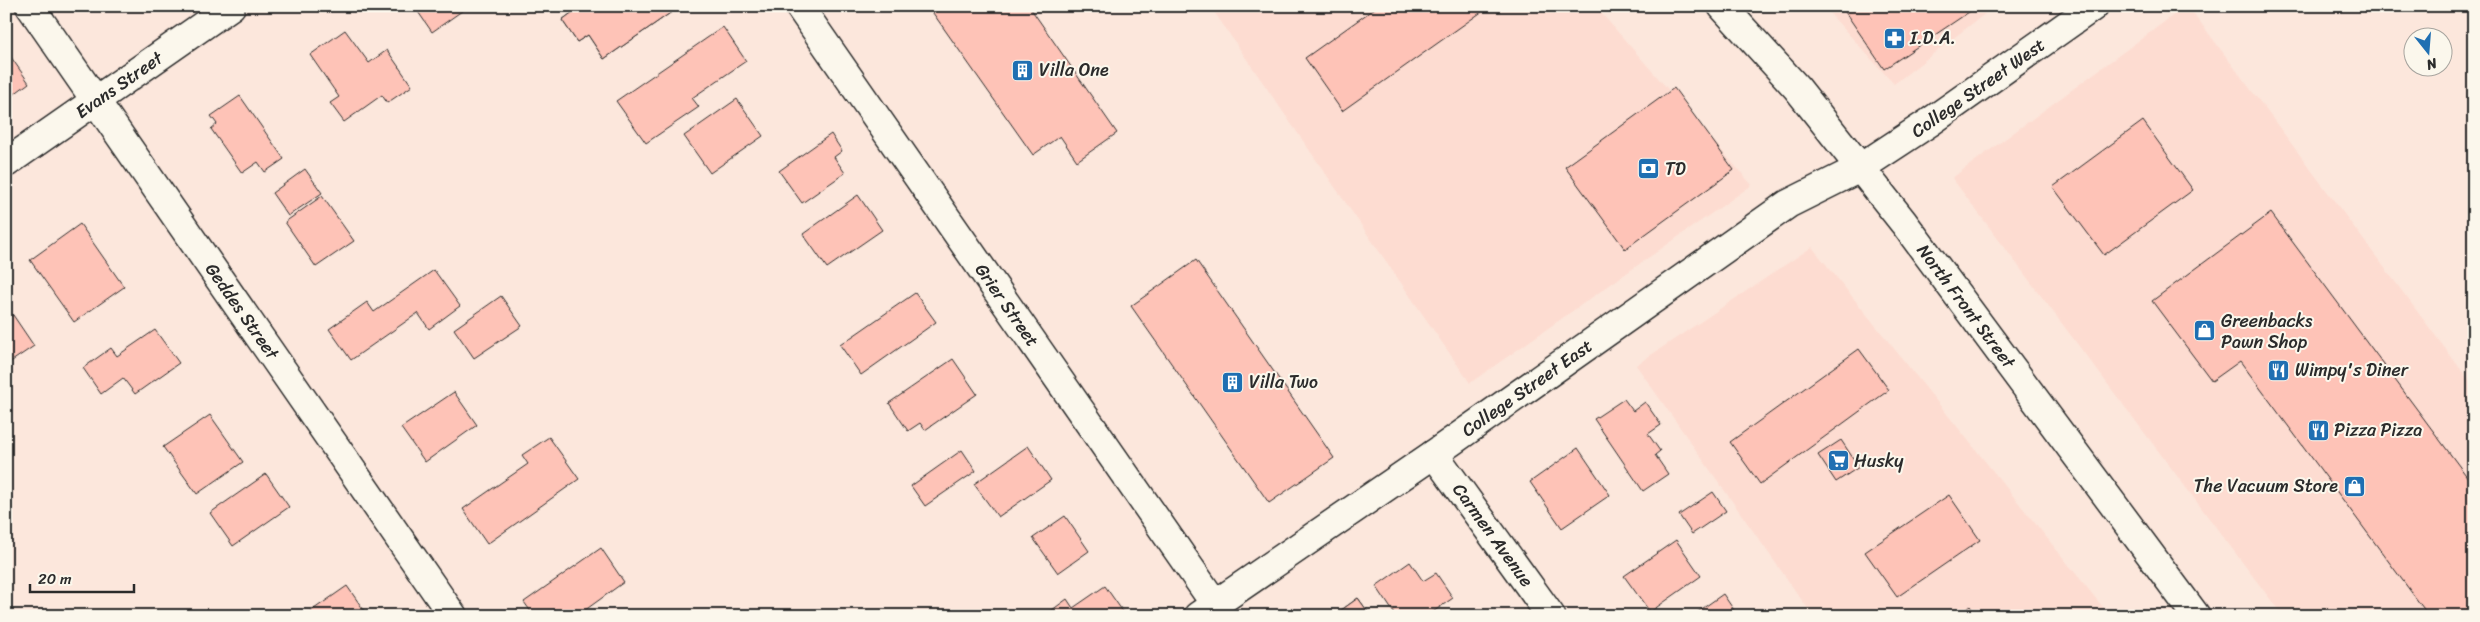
<svg xmlns="http://www.w3.org/2000/svg" width="2480" height="622" font-family="Sriracha,sans-serif">
	<rect width="100%" height="100%" fill="#fce7dc"/>
	<filter id="ink" filterUnits="userSpaceOnUse"><feTurbulence type="fractalNoise" baseFrequency=".02" numOctaves="2"/><feDisplacementMap in="SourceGraphic" scale="10" xChannelSelector="R" yChannelSelector="G"/><feConvolveMatrix kernelMatrix="1 2 1 2 8 2 1 2 1" color-interpolation-filters="sRGB"/></filter>
	<g filter="url(#ink)">
		<g fill="#fddcd1">
			<path d="M1210 6H1595L1752 185 1470 383Z"/>
			<path d="M1823 6H1995L1894 84Z"/>
			<path d="M2186 6H2188L2474 387V616H2283L1952 178Z"/>
			<path d="M1812 247 2110 616H1813L1636 365Z"/>
		</g>
		<g fill="#fec3b7" stroke="#2b2b2b">
			<path d="M414 6H469L432 32Z"/>
			<path d="M581 6H674L676 9 604 59 588 35 577 42 562 20Z"/>
			<path d="M581 6H674L676 9 604 59 588 35 577 42 562 20Z"/>
			<path d="M928 6H1029L1117 133 1077 161 1060 136 1033 155Z"/>
			<path d="M1378 6H1490L1342 111 1305 58Z"/>
			<path d="M1841 6H1978L1884 69Z"/>
			<path d="M723 27 746 61 692 98 699 107 646 143 616 101Z"/>
			<path d="M345 30 369 63 387 50 412 86 387 103 382 95 344 122 330 103 339 97 310 55Z"/>
			<path d="M6 50 29 83 6 100Z"/>
			<path d="M1674 88 1734 170 1625 249 1565 167Z"/>
			<path d="M240 96 284 159 265 172 258 162 242 173 211 129 217 124 211 116Z"/>
			<path d="M737 99 763 136 710 173 684 136Z"/>
			<path d="M2143 121 2193 190 2104 255 2053 187Z"/>
			<path d="M831 134 842 151 834 157 845 173 802 203 779 171Z"/>
			<path d="M305 169 322 193 288 216 272 193Z"/>
			<path d="M858 195 882 230 827 268 803 234Z"/>
			<path d="M322 196 354 241 316 267 285 222Z"/>
			<path d="M2271 213 2474 486V616H2429L2240 361 2212 381 2152 301Z"/>
			<path d="M80 224 124 287 74 322 30 260Z"/>
			<path d="M1196 260 1334 458 1269 503 1131 306Z"/>
			<path d="M434 270 460 306 429 329 418 313 351 360 329 329 367 302 374 312Z"/>
			<path d="M915 293 936 322 861 375 840 345Z"/>
			<path d="M501 296 522 326 474 358 454 329Z"/>
			<path d="M13 315 34 346 6 365V320Z"/>
			<path d="M155 330 179 363 135 394 123 378 101 394 83 368 111 348 117 356Z"/>
			<path d="M1859 349 1889 390 1760 484 1730 442Z"/>
			<path d="M953 359 977 394 925 430 920 423 908 431 889 403Z"/>
			<path d="M454 392 477 425 425 462 401 428Z"/>
			<path d="M1624 399 1633 411 1645 402 1661 425 1648 434 1660 451 1655 455 1668 474 1643 491 1594 419Z"/>
			<path d="M210 415 243 462 197 494 163 447Z"/>
			<path d="M549 437 579 479 487 544 463 509 528 464 522 455Z"/>
			<path d="M1841 440 1859 467 1836 482 1818 455Z"/>
			<path d="M1028 446 1051 480 998 517 974 484Z"/>
			<path d="M1578 448 1610 495 1562 528 1530 482Z"/>
			<path d="M962 450 976 471 925 506 911 486Z"/>
			<path d="M266 474 289 507 233 546 210 513Z"/>
			<path d="M1713 492 1726 511 1692 534 1679 515Z"/>
			<path d="M1949 495 1980 540 1897 597 1865 552Z"/>
			<path d="M1065 516 1089 551 1058 573 1033 538Z"/>
			<path d="M1676 540 1701 576 1650 612 1624 576Z"/>
			<path d="M601 548 624 582 577 616H534L524 602Z"/>
			<path d="M1410 562 1423 581 1436 573 1453 598 1427 616H1396L1376 586Z"/>
			<path d="M347 586 368 616H304Z"/>
			<path d="M1105 586 1126 616H1044L1067 599 1073 608Z"/>
			<path d="M1723 594 1738 616H1692Z"/>
			<path d="M1358 598 1371 616H1333Z"/>
			<path d="M1358 598 1371 616H1333Z"/>
			<path d="M1970 606 1977 616H1957Z"/>
		</g>
		<g fill="none" stroke-linecap="round" stroke-linejoin="round">
			<defs>
				<g id="minor">
					<path d="M30 6 453 616"/>
					<path d="M799 6 1215 604"/>
					<path d="M6 163 231 6"/>
					<path d="M1434 454 1551 616"/>
				</g>
				<path id="secondary" d="M1198 616 1434 454 1788 204 1860 168 1930 122 2094 6"/>
				<path id="primary" d="M1722 6 1797 88 1904 223 2196 616"/>
			</defs>
			<use href="#minor" stroke="#2b2b2b" stroke-width="31"/>
			<use href="#secondary" stroke="#2b2b2b" stroke-width="31"/>
			<use href="#primary" stroke="#2b2b2b" stroke-width="31"/>
			<use href="#minor" stroke="#fbf7ec" stroke-width="28"/>
			<use href="#secondary" stroke="#fbf7ec" stroke-width="28"/>
			<use href="#primary" stroke="#fbf7ec" stroke-width="28"/>
		</g>
	</g>
	<defs>
		<symbol id="pharmacy-square" viewBox="-11 -11 22 22"><rect x="-9" y="-9" width="18" height="18" rx="4" fill="#1f6fb2" stroke="#fbf7ec"/><path d="M-2-6h4v4h4v4h-4v4h-4v-4h-4v-4h4Z" fill="#fff"/></symbol>
		<symbol id="building-square" viewBox="-11 -11 22 22"><rect x="-9" y="-9" width="18" height="18" rx="4" fill="#1f6fb2" stroke="#fbf7ec"/><path d="M-4-6H4V6H1V3H-1V6H-4ZM-2.5-4.3h1.7v1.8h-1.7ZM.8-4.3h1.7v1.8H.8ZM-2.5-1h1.7V.8h-1.7ZM.8-1h1.7V.8H.8Z" fill="#fff"/></symbol>
		<symbol id="bank-square" viewBox="-11 -11 22 22"><rect x="-9" y="-9" width="18" height="18" rx="4" fill="#1f6fb2" stroke="#fbf7ec"/><path d="M-6-4H6V4H-6ZM0-2.3a2.3 2.3 0 1 0 0 4.6a2.3 2.3 0 1 0 0-4.6Z" fill="#fff"/></symbol>
		<symbol id="shop-square" viewBox="-11 -11 22 22"><rect x="-9" y="-9" width="18" height="18" rx="4" fill="#1f6fb2" stroke="#fbf7ec"/><path d="M-5-2.5h2.3a2.7 3.5 0 0 1 5.4 0H5L5.5 6h-11ZM-1.5-2.5h3a1.5 2.3 0 0 0-3 0Z" fill="#fff"/></symbol>
		<symbol id="restaurant-square" viewBox="-11 -11 22 22"><rect x="-9" y="-9" width="18" height="18" rx="4" fill="#1f6fb2" stroke="#fbf7ec"/><path d="M-5-6h1v4h1v-4h1v4h1v-4h1v5L-1.5 .5V6h-2V.5L-5-1ZM5-6V6H3V1.5H1.5Q1.5-4 5-6Z" fill="#fff"/></symbol>
		<symbol id="supermarket-square" viewBox="-11 -11 22 22"><rect x="-9" y="-9" width="18" height="18" rx="4" fill="#1f6fb2" stroke="#fbf7ec"/><path d="M-6-5.5h2.5l.6 2H6L4.5 2H-2.5L-4.4-4H-6ZM-1.5 3.2a1.3 1.3 0 1 0 .1 0ZM3 3.2a1.3 1.3 0 1 0 .1 0Z" fill="#fff"/></symbol>
	</defs>
	<g fill-rule="evenodd">
		<use href="#pharmacy-square" x="1882" y="26" width="25" height="25"/>
		<use href="#building-square" x="1010" y="58" width="25" height="25"/>
		<use href="#bank-square" x="1636" y="156" width="25" height="25"/>
		<use href="#shop-square" x="2192" y="318" width="25" height="25"/>
		<use href="#restaurant-square" x="2266" y="358" width="25" height="25"/>
		<use href="#building-square" x="1220" y="370" width="25" height="25"/>
		<use href="#restaurant-square" x="2306" y="418" width="25" height="25"/>
		<use href="#supermarket-square" x="1826" y="448" width="25" height="25"/>
		<use href="#shop-square" x="2342" y="474" width="25" height="25"/>
	</g>
	<g text-anchor="middle" stroke-width="4" stroke-linejoin="round" paint-order="stroke">
		<g font-size="18" fill="#2b2b2b" stroke="#fbf7ec" text-anchor="start">
			<text x="1910" y="44">I.D.A.</text>
			<text x="1039" y="76">Villa One</text>
			<text x="1665" y="175">TD</text>
			<text x="2221" y="327">Greenbacks<tspan x="2221" dy="21">Pawn Shop</tspan></text>
			<text x="2295" y="376">Wimpy's Diner</text>
			<text x="1249" y="388">Villa Two</text>
			<text x="2334" y="436">Pizza Pizza</text>
			<text x="1854" y="467">Husky</text>
			<text x="2338" y="492" text-anchor="end">The Vacuum Store</text>
		</g>
		<g font-size="18" fill="#2b2b2b" stroke="#fbf7ec">
			<text transform="translate(119 85) rotate(-35)" y="6">Evans Street</text>
			<text transform="translate(1978 88) rotate(-35)" y="6">College Street West</text>
			<text transform="translate(1007 305) rotate(55)" y="6">Grier Street</text>
			<text transform="translate(1966 306) rotate(53)" y="6">North Front Street</text>
			<text transform="translate(242 311) rotate(55)" y="6">Geddes Street</text>
			<text transform="translate(1527 388) rotate(-35)" y="6">College Street East</text>
			<text transform="translate(1493 535) rotate(54)" y="6">Carmen Avenue</text>
		</g>
	</g>
	<rect width="2480" height="622" fill="none" stroke="#fbf7ec" stroke-width="25"/>
	<rect x="12" y="12" width="2455" height="597" fill="none" stroke="#2b2b2b" stroke-width="2" filter="url(#ink)"/>
	<g transform="translate(2428 52) rotate(163)"><circle r="24" fill="#fbf7ec" stroke="#a8a59f"/>
	<path d="M0-4L9 19L0 12L-9 19Z" fill="#1f6fb2"/>
	<text y="-8" font-size="14" font-weight="bold" text-anchor="middle" fill="#2b2b2b">N</text>
	</g>
	<path d="M30 584v8h104v-8" fill="none" stroke="#2b2b2b" stroke-width="2.5"/>
	<text x="38" y="584" font-size="15" fill="#2b2b2b" stroke="#fbf7ec" stroke-width="4" paint-order="stroke">20 m</text>
</svg>
